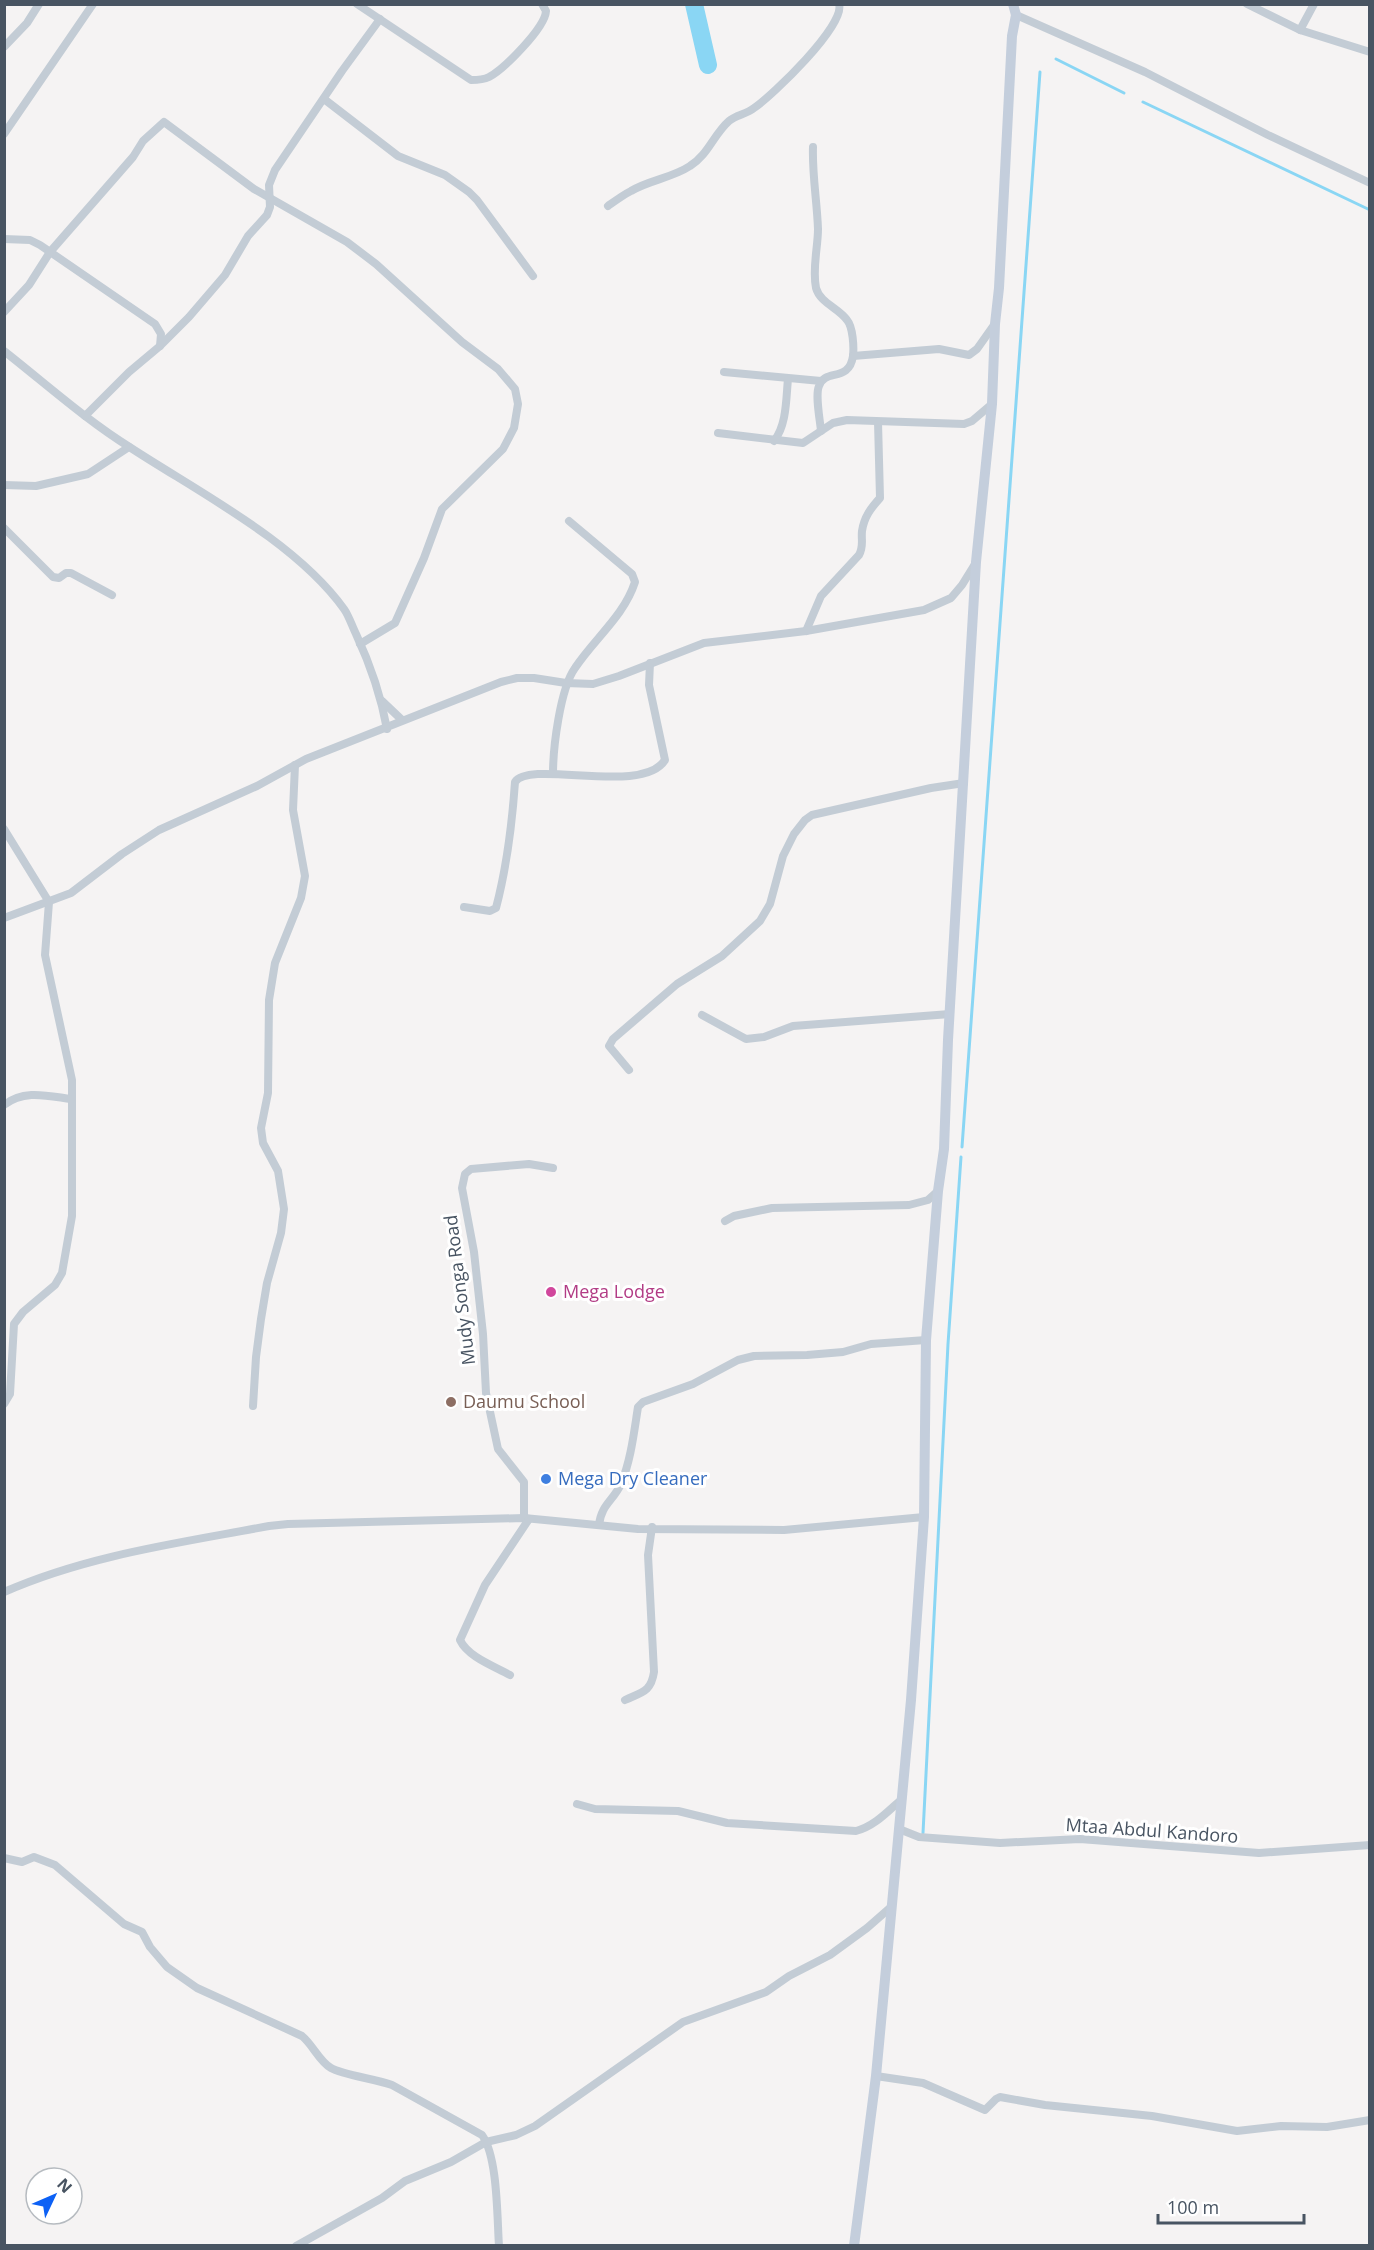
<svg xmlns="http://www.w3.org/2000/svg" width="1374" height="2250" font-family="'Open Sans',sans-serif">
	<rect width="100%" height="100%" fill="#f5f3f3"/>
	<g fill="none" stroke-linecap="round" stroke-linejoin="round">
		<g stroke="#8ad6f4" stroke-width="3">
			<path d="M1056 59 1124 93"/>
			<path d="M1143 102 1370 210"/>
			<path d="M962 1147 1040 72"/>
			<path d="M923 1833 948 1344 961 1157"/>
		</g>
		<path stroke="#8ad6f4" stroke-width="18" d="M694 4 708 65"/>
		<g stroke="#c3ccd5" stroke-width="8">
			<path d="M357 4 471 80C478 80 483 80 489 77 504 69 545 28 546 11L542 4"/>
			<path d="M1247 4 1300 30 1370 52"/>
			<path d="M1016 15 1145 72 1268 135 1370 183"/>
			<path d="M1300 30 1314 4"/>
			<path d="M4 47 27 23 39 4"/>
			<path d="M324 99 398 156 445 175 469 192 477 200 533 276"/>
			<path d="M4 134 93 4"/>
			<path d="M813 147C812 174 817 201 818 229 818 247 812 269 816 288 820 303 839 308 847 320 853 327 854 347 853 356 849 383 825 368 819 386 815 395 820 420 821 431"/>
			<path d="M608 206C615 201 623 195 631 191 649 180 672 178 690 166 708 155 714 134 729 121 736 115 747 114 754 108 772 96 846 25 839 4"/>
			<path d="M4 239 30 240 40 245 155 324 161 334 160 346"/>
			<path d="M4 312 29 285 50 252 133 157 143 141 164 122 254 189 347 242 376 264 462 342 498 369 515 389 518 404 514 428 503 449 442 509 424 558 395 623 360 644"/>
			<path d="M4 351C46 384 86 420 131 448 200 493 296 542 344 609 349 616 352 626 356 634 370 664 381 696 387 729"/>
			<path d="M853 356 939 349 969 355 977 349 994 325"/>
			<path d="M724 372 821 381"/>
			<path d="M85 416 129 372 160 346 189 317 225 275 248 236 267 215 270 207 269 185 275 170 342 71 380 19"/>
			<path d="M718 433 803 443 833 423 847 420 964 424 972 421 992 404"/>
			<path d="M774 441C787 425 786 398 788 379"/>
			<path d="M4 485 36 486 88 474 129 447"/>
			<path d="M4 528 53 577 59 578 66 573H71L112 595"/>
			<path d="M806 631 821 596 859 555C864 546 861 540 862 531 864 517 871 508 880 498L878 422"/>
			<path d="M382 701 402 720"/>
			<path d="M553 774C553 748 560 689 575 668 595 638 624 616 635 582L632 574 569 521"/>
			<path d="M4 829 49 902 45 955 72 1080V1216L62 1273 55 1285 23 1312 14 1324 10 1394 4 1404"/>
			<path d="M464 907 490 911 496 908C507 866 512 825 515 782 531 759 642 796 665 760L649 685 650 663"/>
			<path d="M4 918 71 893 122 854 159 830 257 786 306 759 501 682 517 678H534L566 683 593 684 619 676 704 643 806 631 924 610 951 598 962 585 975 564"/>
			<path d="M702 1015 746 1039 764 1037 793 1026 950 1014"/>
			<path d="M629 1070 609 1046 613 1039 677 984 722 956 760 921 770 904 783 856 794 834 805 820 812 815 931 788 964 783"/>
			<path d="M4 1105C24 1089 48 1096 71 1099"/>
			<path d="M725 1221 734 1216 772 1208 909 1205 928 1200 938 1191"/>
			<path d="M253 1406 256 1357 261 1319 267 1283 281 1233 284 1209 278 1171 263 1143 261 1128 268 1093 269 1000 275 963 301 898 305 876 293 810 295 765"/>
			<path d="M524 1518V1482L498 1449 486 1393 483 1334 474 1252 462 1188 465 1174 471 1169 529 1164 553 1168"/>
			<path d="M599 1525C601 1505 613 1501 621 1484 631 1460 634 1432 638 1407L643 1402 693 1384 738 1360 754 1356 807 1355 843 1352 871 1344 926 1340"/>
			<path d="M4 1592C88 1555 179 1543 269 1526L288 1524 524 1518 638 1529 784 1530 924 1517"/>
			<path d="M510 1675C494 1666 468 1657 460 1640L485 1585 529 1519"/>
			<path d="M625 1700C642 1692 651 1692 654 1672L648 1555 652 1527"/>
			<path d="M577 1804 595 1809 678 1811 727 1823 856 1831C875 1826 888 1811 902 1799"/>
			<path d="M899 1829 919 1837 1000 1843 1080 1839 1259 1853 1370 1845"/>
			<path d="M4 1858 22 1862 34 1857 55 1865 124 1924 142 1932 150 1947 167 1967 197 1988 302 2036C313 2045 319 2061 331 2068 343 2075 376 2079 392 2085L482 2135C498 2157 497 2218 499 2246"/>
			<path d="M876 2076 923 2083 985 2110 996 2099 1000 2097 1045 2105 1152 2116 1237 2131 1281 2126 1327 2127 1370 2120"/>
			<path d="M296 2246 382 2198 405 2181 451 2162 486 2142 516 2135 535 2126 683 2022 766 1992 789 1976 830 1955 867 1928 891 1907"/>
		</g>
		<path stroke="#c4cedc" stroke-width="10" d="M854 2246 876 2076 911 1700 924 1517 926 1340 938 1191 944 1149 948 1040 976 562 992 404 995 324 999 288 1012 36 1016 15 1013 4"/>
	</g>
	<circle fill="#d1479c" stroke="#fff" stroke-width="2" cx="551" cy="1292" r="6"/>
	<circle fill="#8d6e63" stroke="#fff" stroke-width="2" cx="451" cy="1402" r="6"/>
	<circle fill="#3f7fe0" stroke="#fff" stroke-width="2" cx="546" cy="1479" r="6"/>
	<g text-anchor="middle" stroke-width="6" stroke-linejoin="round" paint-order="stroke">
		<g font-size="18" fill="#485462" stroke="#fff">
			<text transform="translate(460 1290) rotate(-97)" y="6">Mudy Songa Road</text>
			<text transform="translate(1152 1831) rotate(4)" y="6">Mtaa Abdul Kandoro</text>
		</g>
		<g font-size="18" fill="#b23c85" stroke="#fff" text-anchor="start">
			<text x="563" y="1298">Mega Lodge</text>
		</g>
		<g font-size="18" fill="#785e54" stroke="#fff" text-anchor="start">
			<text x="463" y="1408">Daumu School</text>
		</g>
		<g font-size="18" fill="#366cbe" stroke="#fff" text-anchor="start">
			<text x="558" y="1485">Mega Dry Cleaner</text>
		</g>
	</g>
	<rect width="1374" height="2250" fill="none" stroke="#485462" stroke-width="12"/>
	<g transform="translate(54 2196) rotate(46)"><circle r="28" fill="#ffffff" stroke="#b6bbc0" stroke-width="1.5"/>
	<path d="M0-4.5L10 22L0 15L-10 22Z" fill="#0d61f5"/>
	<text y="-9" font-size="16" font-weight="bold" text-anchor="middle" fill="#485462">N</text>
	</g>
	<path d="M1158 2214v9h146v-9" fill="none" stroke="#485462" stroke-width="3"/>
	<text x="1167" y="2214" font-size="18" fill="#485462" stroke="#ffffff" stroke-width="4.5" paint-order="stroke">100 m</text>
</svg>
